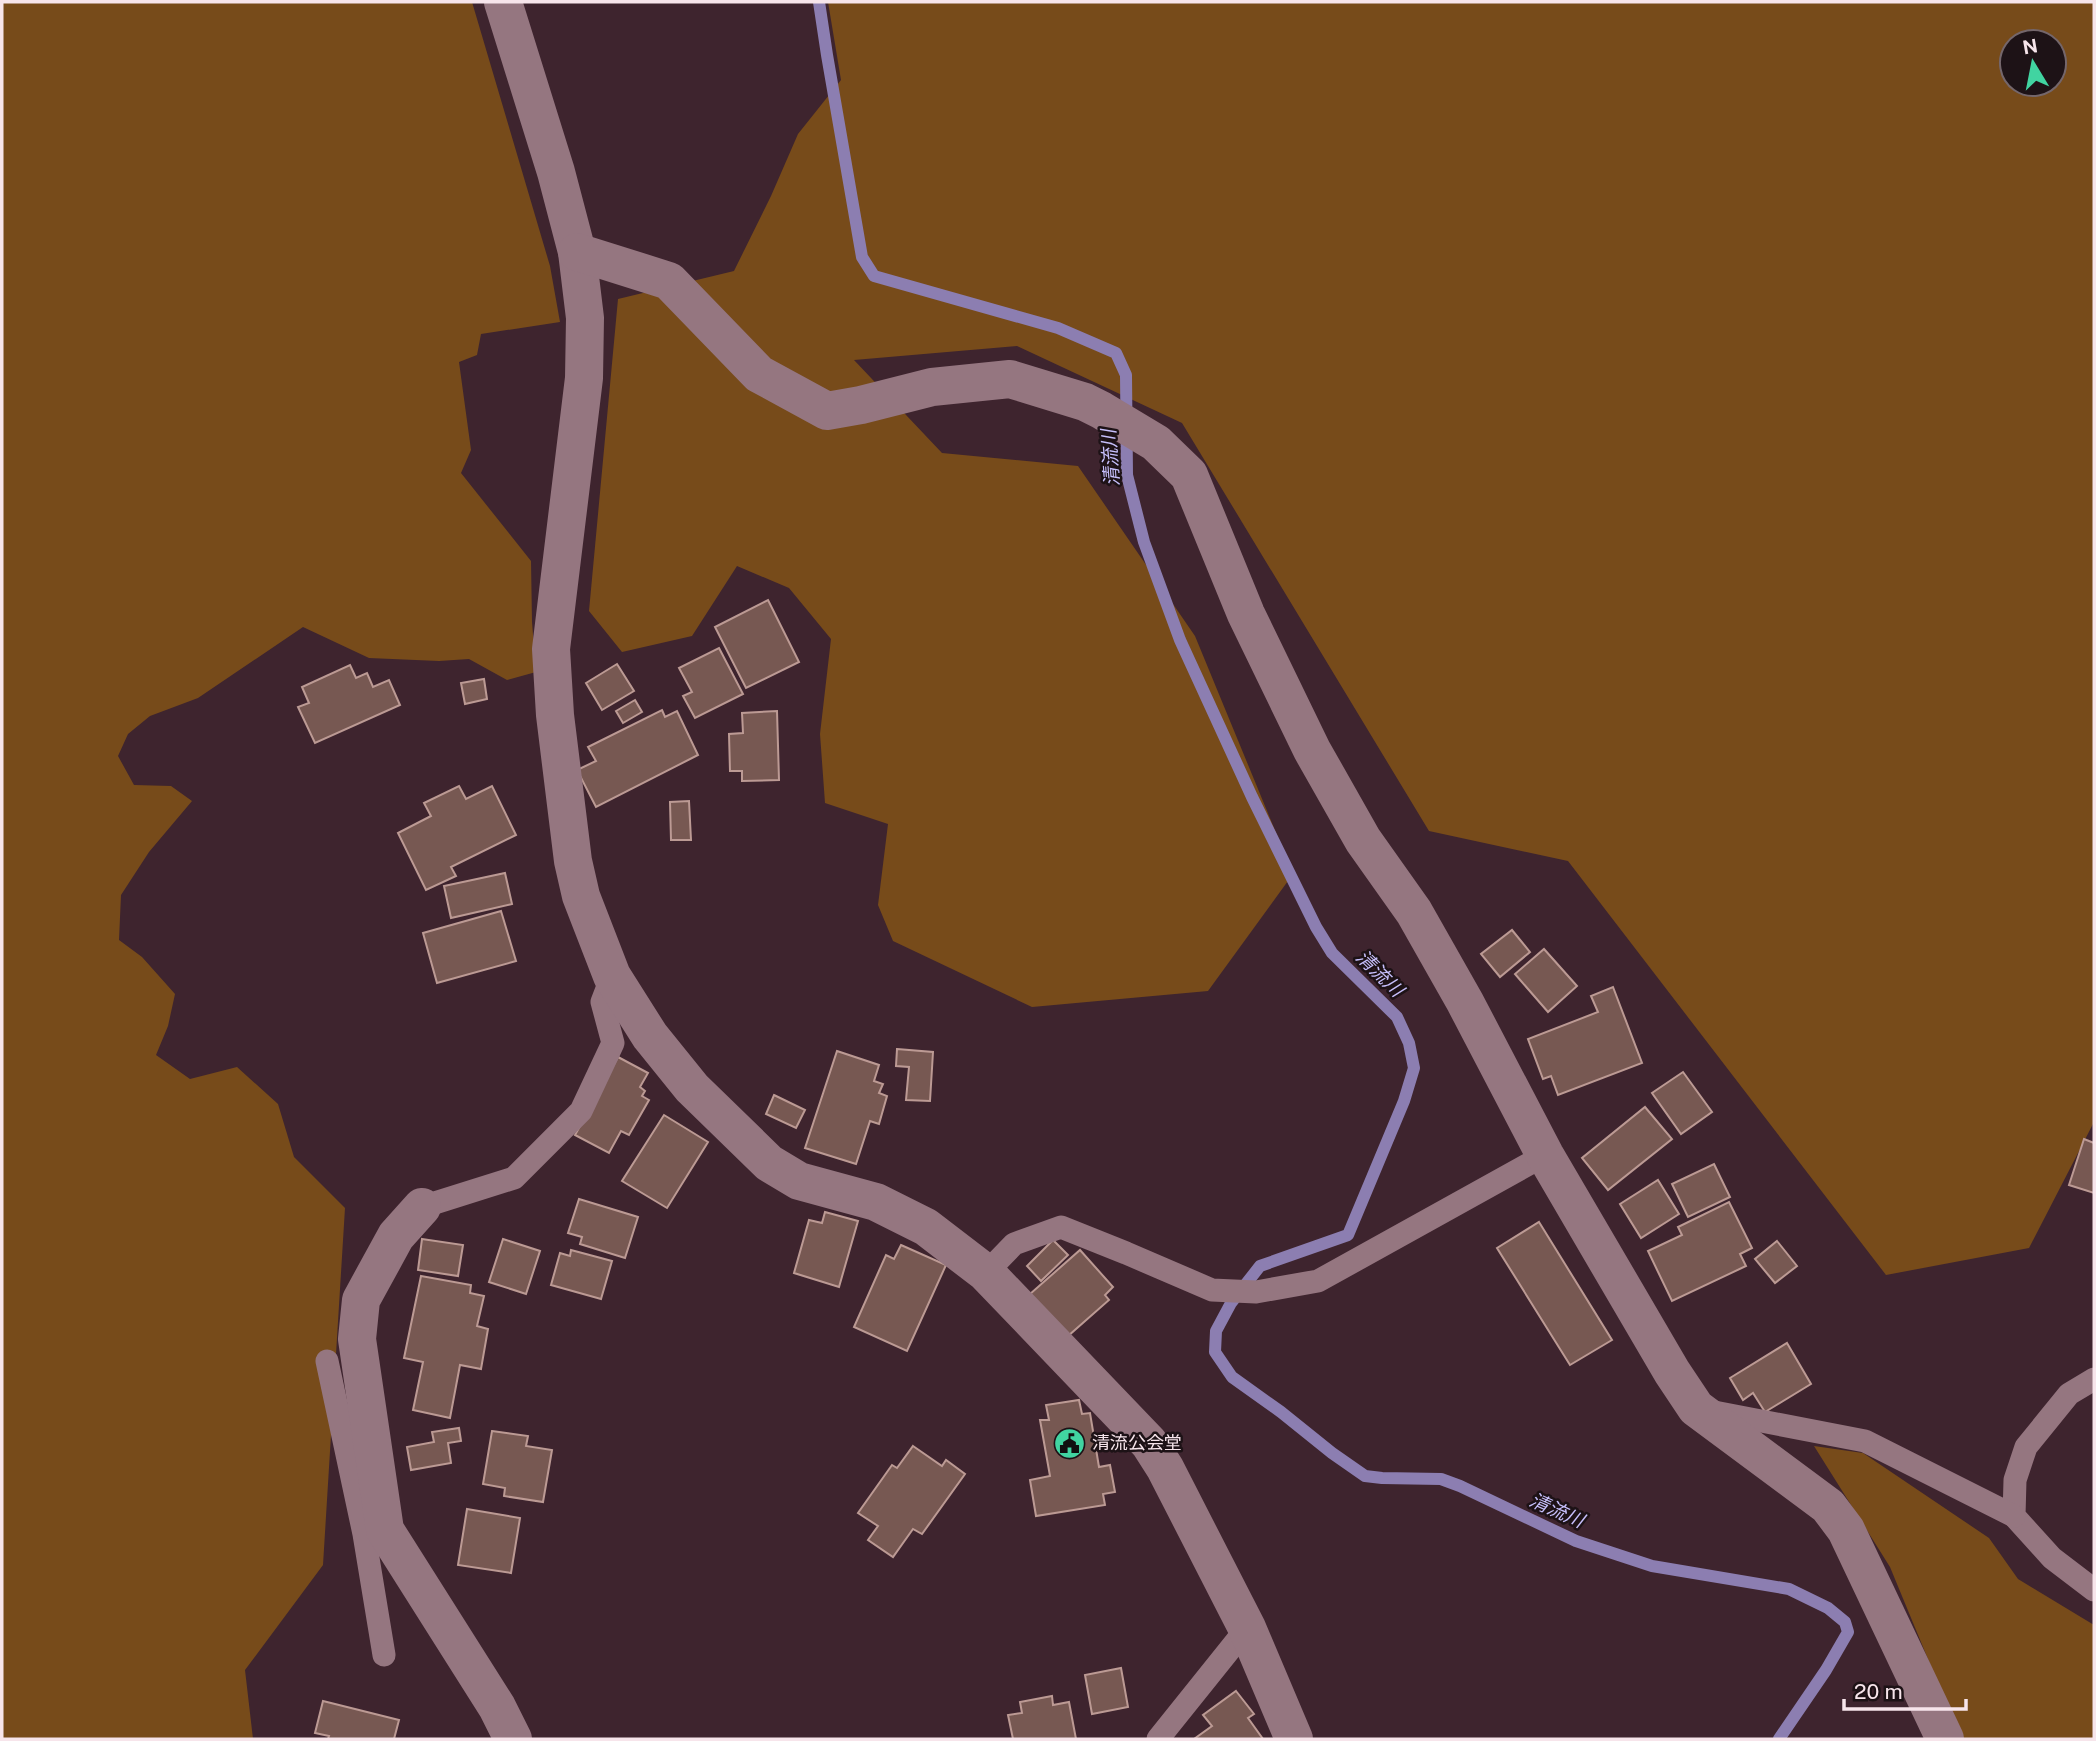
<svg xmlns="http://www.w3.org/2000/svg" width="2096" height="1741" font-family="'Public Sans','Noto Sans JP',sans-serif">
	<rect width="100%" height="100%" fill="#3e242e"/>
	<g fill="#774b1a" fill-rule="evenodd">
		<path d="M2 2H472L550 266 560 322 481 334 477 355 459 362 471 450 461 473 531 561 532 622 536 672 507 680 469 659 439 661 369 658 303 627 198 698 150 716 128 734 118 756 134 785 171 786 192 801 149 852 121 895 119 940 142 957 175 994 168 1026 156 1055 190 1079 237 1067 278 1104 294 1157 345 1208 323 1565 245 1670 253 1739H2Z"/>
		<path d="M828 2H2094V1122L2029 1248 1886 1275 1568 861 1429 831 1182 423 1017 346 854 360 942 453 1078 466 1195 636 1293 874 1208 991 1032 1007 893 941 878 905 888 824 825 803 820 734 831 639 789 588 737 566 692 636 622 652 589 611 618 299 734 271 771 196 798 134 841 80ZM2012 42H2054V84H2012Z"/>
		<path d="M1814 1446 1863 1453 1989 1538 2018 1579 2094 1625V1739H1961L1890 1567Z"/>
	</g>
	<g fill="none" stroke-linecap="round" stroke-linejoin="round">
		<path stroke="#8c7eb1" stroke-width="12" d="M819 2 827 55 862 257 874 276 1058 328 1116 353 1126 375 1127 475 1144 542 1180 640 1252 797 1316 927 1332 953 1397 1017 1409 1043 1414 1068 1404 1101 1348 1235 1260 1266 1231 1303 1216 1331 1215 1352 1232 1377 1281 1412 1332 1453 1365 1476 1382 1478 1441 1479 1460 1486 1576 1541 1652 1566 1789 1589 1828 1608 1845 1622 1848 1632 1826 1670 1779 1739"/>
	</g>
	<g fill="#775852" stroke="#bc9a94" stroke-width="2">
		<path d="M768 600 799 662 746 688 715 627Z"/>
		<path d="M719 648 743 694 695 718 683 696 692 692 679 668Z"/>
		<path d="M617 664 634 691 602 710 586 683Z"/>
		<path d="M350 665 356 678 367 673 373 687 389 680 400 705 315 743 298 707 309 703 302 687Z"/>
		<path d="M484 679 487 699 465 704 461 683Z"/>
		<path d="M635 700 642 712 623 723 616 711Z"/>
		<path d="M662 710 665 717 677 711 698 755 596 807 577 770 596 761 588 747Z"/>
		<path d="M777 711 779 780 742 781V771H730L729 734 743 733 742 713Z"/>
		<path d="M459 786 466 799 492 786 516 835 451 867 456 876 426 890 398 833 431 816 424 803Z"/>
		<path d="M689 801 691 840H671L670 802Z"/>
		<path d="M505 873 512 904 451 918 444 886Z"/>
		<path d="M501 911 516 961 437 983 423 933Z"/>
		<path d="M1512 930 1530 952 1500 977 1481 954Z"/>
		<path d="M1544 949 1577 986 1548 1012 1515 974Z"/>
		<path d="M1613 987 1642 1063 1558 1095 1551 1076 1543 1079 1528 1039 1598 1012 1591 996Z"/>
		<path d="M897 1049 933 1052 930 1101 906 1100 909 1067 896 1066Z"/>
		<path d="M837 1051 879 1065 874 1081 883 1084 879 1093 887 1096 879 1124 870 1121 856 1164 805 1148Z"/>
		<path d="M618 1057 648 1073 640 1087 645 1091 642 1096 649 1100 629 1135 621 1131 609 1153 575 1135Z"/>
		<path d="M1683 1072 1712 1112 1681 1134 1652 1093Z"/>
		<path d="M774 1095 805 1110 796 1128 766 1114Z"/>
		<path d="M1645 1107 1672 1139 1608 1190 1582 1158Z"/>
		<path d="M664 1115 708 1142 667 1208 622 1181Z"/>
		<path d="M2084 1139 2094 1143V1193L2069 1185Z"/>
		<path d="M1714 1164 1730 1197 1688 1217 1672 1184Z"/>
		<path d="M1658 1180 1679 1214 1641 1238 1620 1204Z"/>
		<path d="M579 1199 638 1217 625 1258 580 1244 582 1237 568 1233Z"/>
		<path d="M1729 1202 1752 1248 1740 1254 1746 1266 1672 1301 1648 1251 1682 1235 1678 1227Z"/>
		<path d="M825 1212 858 1221 839 1287 794 1273 809 1220 822 1223Z"/>
		<path d="M1539 1222 1612 1340 1570 1365 1497 1248Z"/>
		<path d="M422 1239 463 1245 458 1276 418 1270Z"/>
		<path d="M503 1239 540 1251 526 1294 489 1282Z"/>
		<path d="M1053 1240 1068 1255 1041 1281 1027 1266Z"/>
		<path d="M1777 1241 1797 1266 1775 1283 1755 1259Z"/>
		<path d="M901 1245 946 1265 907 1351 854 1327 886 1255 894 1259Z"/>
		<path d="M571 1250 612 1261 601 1299 551 1285 560 1253 570 1256Z"/>
		<path d="M1080 1250 1113 1287 1105 1295 1109 1300 1068 1336 1030 1294Z"/>
		<path d="M421 1276 471 1285 470 1293 484 1296 477 1326 488 1329 481 1369 460 1365 450 1418 413 1410 423 1362 404 1358Z"/>
		<path d="M1787 1343 1811 1384 1765 1412 1753 1393 1743 1400 1730 1378Z"/>
		<path d="M1079 1400 1082 1414 1090 1413 1099 1467 1110 1465 1115 1492 1103 1494 1105 1505 1036 1516 1030 1480 1050 1476 1040 1420H1049L1046 1405Z"/>
		<path d="M459 1428 461 1441 448 1443 451 1463 411 1470 407 1447 434 1442 432 1432Z"/>
		<path d="M492 1431 528 1436 526 1446 552 1450 543 1502 504 1496 505 1488 483 1484Z"/>
		<path d="M913 1446 942 1466 946 1460 965 1474 922 1534 913 1529 893 1557 868 1540 878 1526 858 1513 892 1465 897 1468Z"/>
		<path d="M467 1509 520 1518 511 1573 458 1565Z"/>
		<path d="M1121 1668 1128 1707 1092 1714 1085 1675Z"/>
		<path d="M1236 1691 1254 1714 1248 1718 1263 1739H1194L1212 1726 1203 1715Z"/>
		<path d="M1052 1696 1053 1705 1069 1702 1076 1739H1013L1008 1715 1022 1713 1020 1702Z"/>
		<path d="M323 1701 399 1720 394 1739H328L329 1736 315 1733Z"/>
	</g>
	<g fill="none" stroke-linecap="round" stroke-linejoin="round">
		<g stroke="#957680" stroke-width="23">
			<path d="M422 1207 514 1178 581 1111 613 1043 602 1002 612 976"/>
			<path d="M986 1273 1014 1244 1061 1227 1126 1253 1212 1290 1256 1292 1318 1281 1545 1155"/>
			<path d="M327 1361 364 1534 384 1655"/>
			<path d="M2094 1379 2069 1394 2026 1447 2015 1480 2014 1516 2052 1558 2094 1590"/>
			<path d="M1709 1411 1865 1441 2014 1516"/>
			<path d="M1158 1739 1247 1628"/>
		</g>
		<g stroke="#957680" stroke-width="38">
			<path d="M503 2 556 172 577 252 585 318 584 378 551 649 555 715 573 861 581 896 612 976 650 1036 692 1088 769 1163 799 1181 876 1202 926 1227 986 1273 1149 1443 1165 1468 1247 1628 1294 1739"/>
			<path d="M577 252 669 281 759 374 827 411 861 405 932 387 1010 379 1085 402 1101 410 1156 443 1189 475 1246 614 1312 750 1363 840 1414 912 1465 1002 1545 1155 1672 1372 1696 1408 1828 1506 1846 1530 1945 1739"/>
			<path d="M422 1207 396 1236 361 1300 357 1339 385 1530 497 1707 513 1739"/>
		</g>
	</g>
	<defs>
		<symbol id="civic-disc" viewBox="-11 -11 22 22"><circle r="9.5" fill="#41d4a1" stroke="#1d1216"/><path d="M-.6-6.5H3V-4.5H.6V-3L4-1V1h2V6H-6V1h2V-1L-.6-3ZM-1.2 2.5V6h2.4V2.5Z" fill="#111"/></symbol>
	</defs>
	<g fill-rule="evenodd">
		<use href="#civic-disc" x="1052" y="1426" width="35" height="35"/>
	</g>
	<g text-anchor="middle" stroke-width="5" stroke-linejoin="round" paint-order="stroke">
		<g font-size="18" fill="#f7e5eb" stroke="#1d1216" text-anchor="start">
			<text x="1092" y="1449">清流公会堂</text>
		</g>
		<g font-size="19" font-style="italic" fill="#c6bffb" stroke="#1d1216">
			<text transform="translate(1110 458) rotate(-94)" y="7">清流川</text>
			<text transform="translate(1380 973) rotate(44)" y="7">清流川</text>
			<text transform="translate(1557 1510) rotate(24)" y="7">清流川</text>
		</g>
	</g>
	<rect width="2096" height="1741" fill="none" stroke="#f7e5eb" stroke-width="7"/>
	<g transform="translate(2033 63) rotate(350)"><circle r="33" fill="#1d1216" stroke="#74666b" stroke-width="2"/>
	<path d="M0-5L12 26L0 18L-12 26Z" fill="#41d4a1"/>
	<text y="-10" font-size="19" font-weight="bold" text-anchor="middle" fill="#f7e5eb">N</text>
	</g>
	<path d="M1844 1699v10h122v-10" fill="none" stroke="#f7e5eb" stroke-width="3.5"/>
	<text x="1854" y="1699" font-size="21" fill="#f7e5eb" stroke="#1d1216" stroke-width="5" paint-order="stroke">20 m</text>
</svg>
